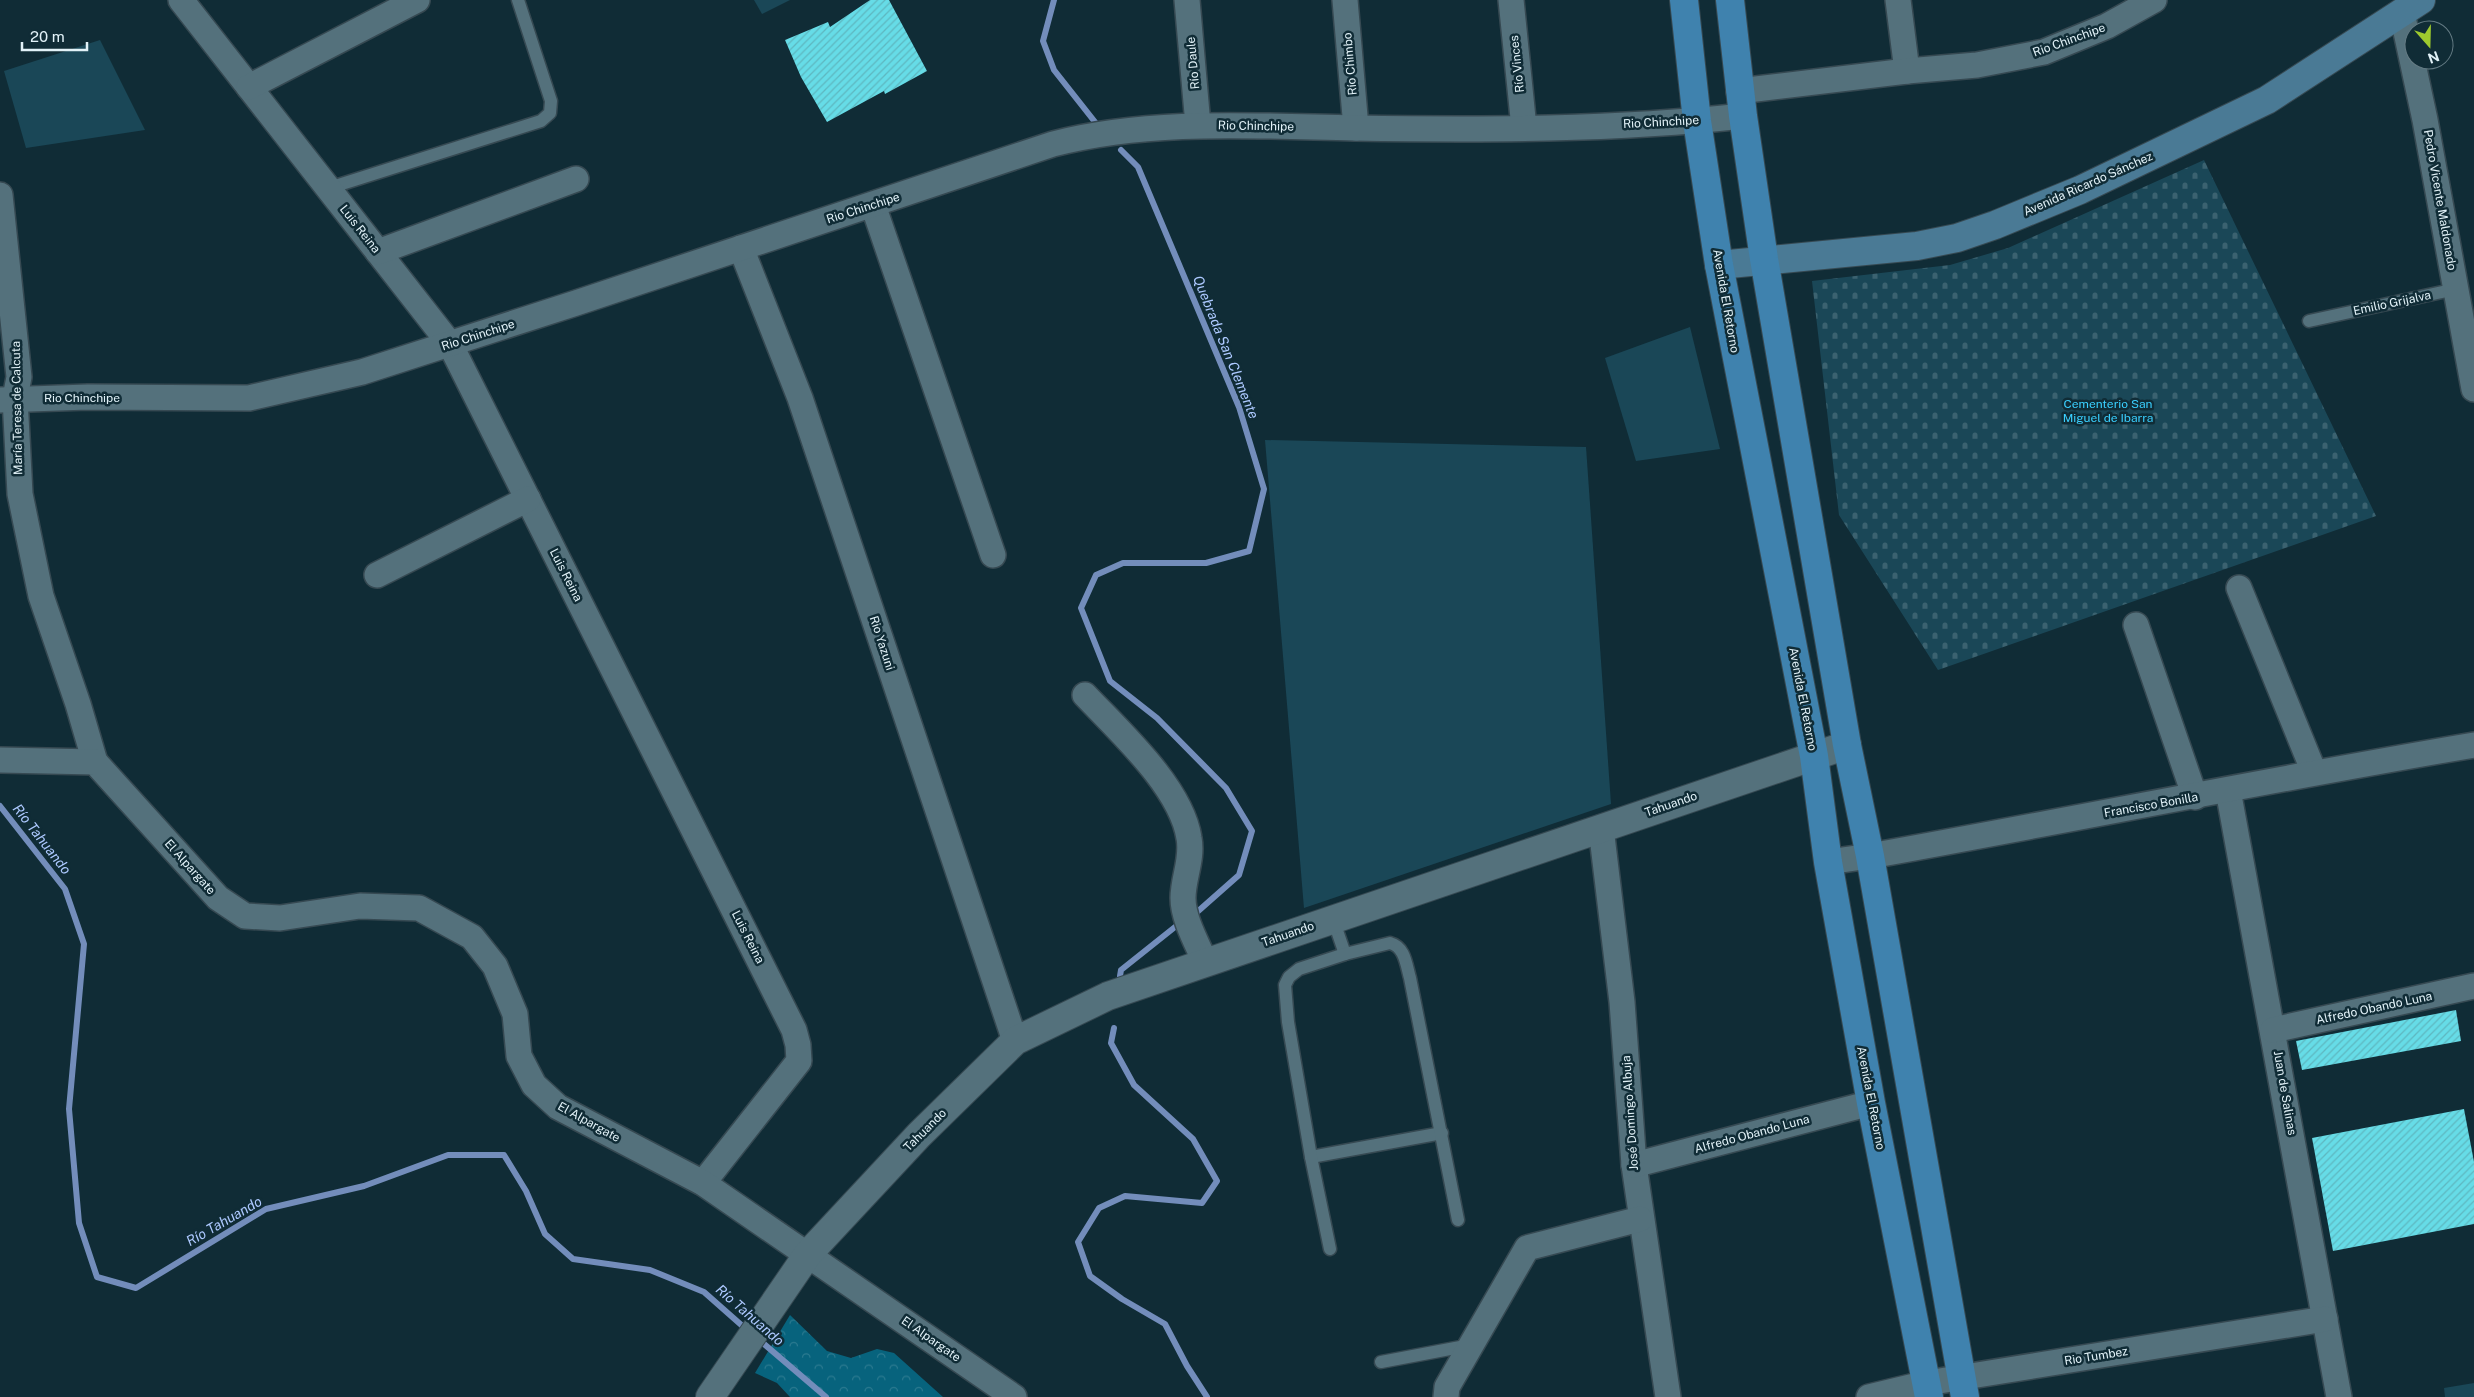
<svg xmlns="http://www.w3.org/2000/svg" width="2474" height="1397" font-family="'Public Sans',sans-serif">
	<defs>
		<pattern id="forest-crowns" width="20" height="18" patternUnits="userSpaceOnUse" patternTransform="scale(1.25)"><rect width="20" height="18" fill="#07637d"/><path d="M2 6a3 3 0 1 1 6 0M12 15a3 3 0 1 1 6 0" fill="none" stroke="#2b7a90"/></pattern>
		<pattern id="cemetery-stones" width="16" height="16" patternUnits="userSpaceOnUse" patternTransform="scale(1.25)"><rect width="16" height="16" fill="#1a4757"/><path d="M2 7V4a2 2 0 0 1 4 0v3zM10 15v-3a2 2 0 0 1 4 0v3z" fill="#3b6270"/></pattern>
		<pattern id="building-hatch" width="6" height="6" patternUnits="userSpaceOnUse" patternTransform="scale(1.25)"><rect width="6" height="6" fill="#66dce7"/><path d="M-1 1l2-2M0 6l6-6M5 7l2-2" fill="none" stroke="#5eb7c0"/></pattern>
	</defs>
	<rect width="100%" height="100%" fill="#102c36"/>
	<g fill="#1a4757">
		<path d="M754 0H790L762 14Z"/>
		<path d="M100 40 145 130 26 148 4 71Z"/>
		<path d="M1690 327 1720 449 1636 461 1605 358Z"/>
		<path d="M1265 440 1586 447 1611 804 1304 908Z"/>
		<path d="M2474 1383V1397H2445L2444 1388Z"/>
	</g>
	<path fill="url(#forest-crowns)" d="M790 1315 827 1351 851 1358 877 1349 894 1353 943 1397H790L777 1383 755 1373Z"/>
	<path fill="url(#cemetery-stones)" d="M2204 160 2376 516 1938 670 1839 515 1812 281 1950 265 2008 248Z"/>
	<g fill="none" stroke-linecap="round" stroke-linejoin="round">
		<g stroke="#738dbb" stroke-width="6">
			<path d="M1054 0 1043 41 1054 70 1095 122"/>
			<path d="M1121 150 1138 167 1239 407 1264 489 1249 551 1206 563H1123L1096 575 1081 608 1110 681 1157 718 1226 788 1252 831 1239 875 1196 913"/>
			<path d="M0 806 65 889 84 944 69 1109 79 1223 97 1277 136 1288 266 1209 364 1186 448 1155H504L526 1191 545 1234 573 1259 650 1270 704 1292 747 1330"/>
			<path d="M1120 976 1121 970 1180 923"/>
			<path d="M1114 1028 1111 1043 1134 1085 1193 1139 1217 1181 1202 1203 1125 1196 1099 1208 1078 1242 1090 1276 1122 1299 1165 1324 1187 1366 1207 1397"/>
			<path d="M757 1338 826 1397"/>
		</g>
	</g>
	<g fill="url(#building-hatch)">
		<path d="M870 0H889L927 71 885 94 884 91 827 122 801 77 785 40 828 22 830 27Z"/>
		<path d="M2456 1010 2461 1041 2302 1070 2296 1041Z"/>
		<path d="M2464 1109 2474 1162V1224L2333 1251 2312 1138Z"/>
	</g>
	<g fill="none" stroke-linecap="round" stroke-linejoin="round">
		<defs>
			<g id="service">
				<path d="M329 188 541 121 550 113 551 101 518 0"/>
				<path d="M2309 321 2456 289"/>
				<path d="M1333 919 1345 954"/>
				<path d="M1311 1157 1442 1133"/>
				<path d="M1330 1249 1311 1157 1288 1022 1285 985 1289 977 1299 969 1345 954 1390 943C1405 947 1406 964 1410 978L1458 1220"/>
				<path d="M1381 1362 1471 1345"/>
			</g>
			<g id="minor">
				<path d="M181 0 450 344 794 1030 798 1045 799 1061 703 1183"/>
				<path d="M1187 0 1198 125"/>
				<path d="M1345 0 1356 128"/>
				<path d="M1511 0 1524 128"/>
				<path d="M1898 0 1907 71"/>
				<path d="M2402 13 2425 120 2474 389"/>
				<path d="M249 87 417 0"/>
				<path d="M1739 91 1907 71 1977 65 2044 52 2107 26 2154 0"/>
				<path d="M0 195 19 377 15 398 20 494 41 596 78 704 95 762"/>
				<path d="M873 205 993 555"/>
				<path d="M741 248 800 398 1015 1041"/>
				<path d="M378 252 576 179"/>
				<path d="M0 400 88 397 249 398 362 372 576 303 1053 144C1150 119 1254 126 1354 128 1483 130 1614 130 1743 116"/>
				<path d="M377 575 528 499"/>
				<path d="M2239 588 2314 772"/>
				<path d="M2136 625 2195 797"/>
				<path d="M1085 695C1120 732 1181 787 1189 838 1193 859 1183 878 1183 898 1183 919 1197 943 1205 962"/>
				<path d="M0 760 95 762 218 898 245 916 280 918 360 906 419 908 472 937 495 966 515 1014 519 1056 534 1085 558 1107 703 1183 1014 1397"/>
				<path d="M2228 790 2339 1397"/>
				<path d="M1601 828 1622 1002 1634 1165 1668 1397"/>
				<path d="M1828 862 1870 856C2071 820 2272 779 2474 745"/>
				<path d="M2273 1030 2474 986"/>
				<path d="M1634 1165 1871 1103"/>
				<path d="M1446 1397 1447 1387 1527 1248 1640 1219"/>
				<path d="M1869 1397 1927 1383 2325 1319"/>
			</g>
			<path id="tertiary" d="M710 1397 808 1254 919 1135 1015 1041 1108 996 1847 745"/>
			<path id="secondary" d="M1719 265 1917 246 1957 238 1995 225 2080 190 2267 100 2421 0"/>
			<g id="primary">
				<path d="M1684 0 1697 121 1719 265 1814 756 1828 862 1871 1103 1929 1397"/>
				<path d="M1730 0 1743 116 1764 259 1847 745 1870 856 1965 1397"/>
			</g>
		</defs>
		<use href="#service" stroke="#364952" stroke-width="15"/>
		<use href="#minor" stroke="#364952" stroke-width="28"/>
		<use href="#tertiary" stroke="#364952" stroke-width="30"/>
		<use href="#secondary" stroke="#364952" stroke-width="30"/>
		<use href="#primary" stroke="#364952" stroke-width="30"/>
		<use href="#service" stroke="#54717c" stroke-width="12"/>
		<use href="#minor" stroke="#54717c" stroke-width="25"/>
		<use href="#tertiary" stroke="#54717c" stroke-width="28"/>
		<use href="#secondary" stroke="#4a7a95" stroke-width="28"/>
		<use href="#primary" stroke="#3f82ae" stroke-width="28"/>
	</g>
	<g text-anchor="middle" stroke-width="5" stroke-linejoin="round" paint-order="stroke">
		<g font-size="12" fill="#e2f2f8" stroke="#102c36">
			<text transform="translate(2069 40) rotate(-20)" y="4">Rio Chinchipe</text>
			<text transform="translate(1193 63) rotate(-95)" y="4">Río Daule</text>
			<text transform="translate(1350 64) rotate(-95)" y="4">Río Chimbo</text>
			<text transform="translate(1517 64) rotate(-96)" y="4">Río Vinces</text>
			<text transform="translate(1661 122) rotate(-3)" y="4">Rio Chinchipe</text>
			<text transform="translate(1256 126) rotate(1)" y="4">Rio Chinchipe</text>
			<text transform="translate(2088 184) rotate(-24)" y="4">Avenida Ricardo Sánchez</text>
			<text transform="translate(2440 200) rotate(80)" y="4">Pedro Vicente Maldonado</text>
			<text transform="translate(863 208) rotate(-18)" y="4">Rio Chinchipe</text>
			<text transform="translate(360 229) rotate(52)" y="4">Luis Reina</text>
			<text transform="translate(1726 301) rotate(80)" y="4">Avenida El Retorno</text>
			<text transform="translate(2392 303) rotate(-12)" y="4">Emilio Grijalva</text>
			<text transform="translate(478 335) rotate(-18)" y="4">Rio Chinchipe</text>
			<text x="82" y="402">Rio Chinchipe</text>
			<text transform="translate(17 408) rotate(-91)" y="4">María Teresa de Calcuta</text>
			<text transform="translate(566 575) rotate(63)" y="4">Luis Reina</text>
			<text transform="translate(882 643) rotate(72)" y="4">Rio Yazuni</text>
			<text transform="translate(1803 699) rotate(79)" y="4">Avenida El Retorno</text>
			<text transform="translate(1671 804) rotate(-19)" y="4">Tahuando</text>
			<text transform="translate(2151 805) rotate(-10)" y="4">Francisco Bonilla</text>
			<text transform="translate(190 867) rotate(48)" y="4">El Alpargate</text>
			<text transform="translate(1288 934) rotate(-19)" y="4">Tahuando</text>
			<text transform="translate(748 937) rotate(63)" y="4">Luis Reina</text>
			<text transform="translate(2374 1008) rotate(-12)" y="4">Alfredo Obando Luna</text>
			<text transform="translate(2285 1093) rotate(80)" y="4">Juan de Salinas</text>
			<text transform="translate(1871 1098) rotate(79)" y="4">Avenida El Retorno</text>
			<text transform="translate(1630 1113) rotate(-94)" y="4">José Domingo Albuja</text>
			<text transform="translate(589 1122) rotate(29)" y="4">El Alpargate</text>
			<text transform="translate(925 1130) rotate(-45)" y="4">Tahuando</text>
			<text transform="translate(1752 1134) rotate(-15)" y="4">Alfredo Obando Luna</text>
			<text transform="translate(931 1339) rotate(35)" y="4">El Alpargate</text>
			<text transform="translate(2096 1356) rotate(-9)" y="4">Rio Tumbez</text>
		</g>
		<g font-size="12" fill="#3ad0ff" stroke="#102c36">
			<text x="2108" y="408">Cementerio San<tspan x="2108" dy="14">Miguel de Ibarra</tspan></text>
		</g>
		<g font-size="14" font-style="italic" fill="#adc9ff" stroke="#102c36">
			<text transform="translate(1226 347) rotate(68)" y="5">Quebrada San Clemente</text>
			<text transform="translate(42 839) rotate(52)" y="5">Río Tahuando</text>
			<text transform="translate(224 1221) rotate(-30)" y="5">Río Tahuando</text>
			<text transform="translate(750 1315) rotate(41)" y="5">Río Tahuando</text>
		</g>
	</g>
	<g transform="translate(2429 45) rotate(160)"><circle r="24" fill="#102c36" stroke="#647b84"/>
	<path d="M0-4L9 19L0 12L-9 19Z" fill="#9eca2e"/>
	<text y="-8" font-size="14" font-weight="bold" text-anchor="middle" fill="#e2f2f8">N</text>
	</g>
	<path d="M22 42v8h65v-8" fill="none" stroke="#e2f2f8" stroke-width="2.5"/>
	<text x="30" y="42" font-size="15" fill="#e2f2f8" stroke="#102c36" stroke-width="4" paint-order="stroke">20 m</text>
</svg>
